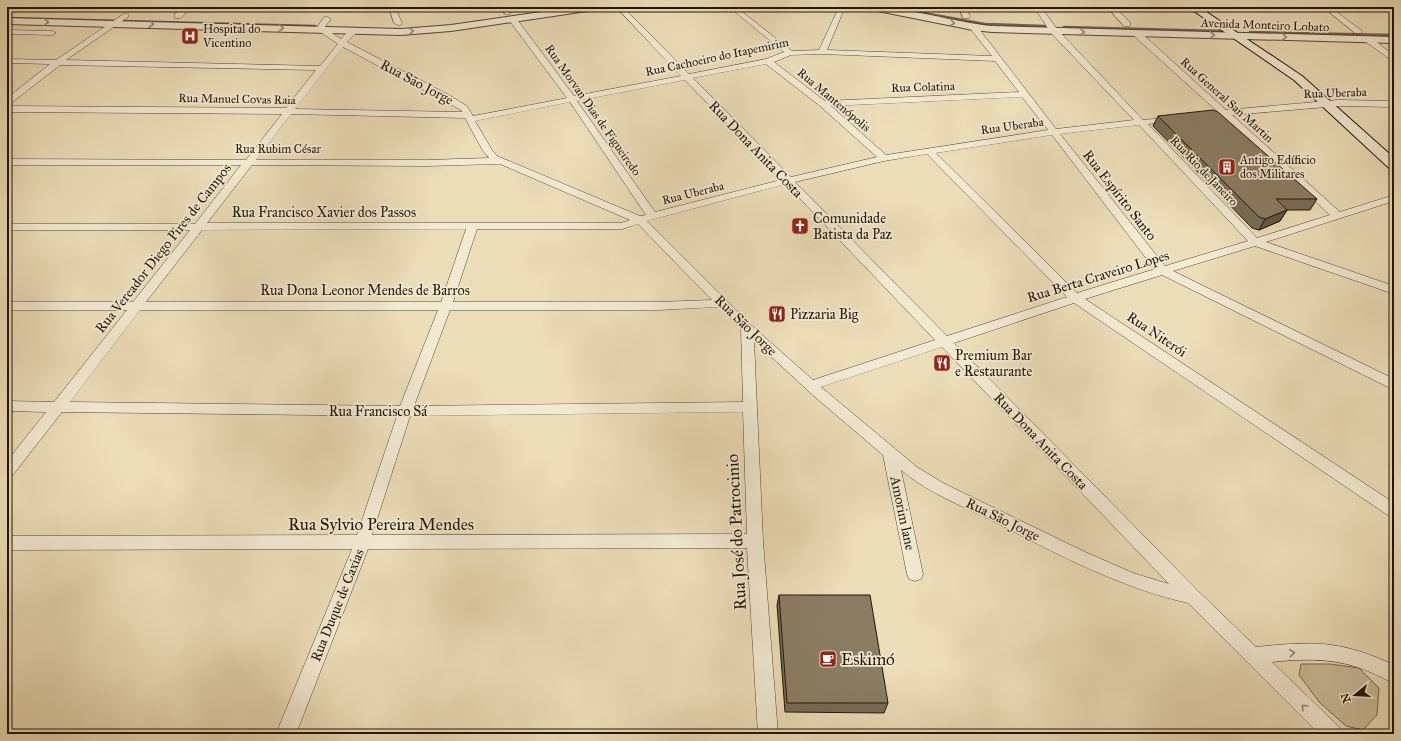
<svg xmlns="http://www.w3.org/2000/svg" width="1401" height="741" font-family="'IM FELL Great Primer',serif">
	<rect width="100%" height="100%" fill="#ebddb8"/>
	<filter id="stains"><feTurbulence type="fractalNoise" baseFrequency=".005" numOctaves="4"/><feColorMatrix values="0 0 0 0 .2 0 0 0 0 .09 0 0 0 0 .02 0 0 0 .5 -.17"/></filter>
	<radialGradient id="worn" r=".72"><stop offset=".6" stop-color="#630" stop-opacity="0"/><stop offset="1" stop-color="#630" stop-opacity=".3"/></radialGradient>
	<path fill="#c9bb9a" stroke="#756850" d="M1301 664H1330L1359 668 1379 688 1377 715 1363 730 1346 726 1320 703 1299 675Z"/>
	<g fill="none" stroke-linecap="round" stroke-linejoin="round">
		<g stroke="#71644d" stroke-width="2.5">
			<path d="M890 7 985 24 1045 26"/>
			<path d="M7 18 315 26"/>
			<path d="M1064 27 1222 31"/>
			<path d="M1250 32 1394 35"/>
		</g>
		<defs>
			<g id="minor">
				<path d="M184 7H191L181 18H175V14Z"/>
				<path d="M389 7H395L402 23 401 25H398L394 23Z"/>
				<path d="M500 7H506L511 13 509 14H505Z"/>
				<path d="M616 7H623L689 74 766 59 784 52 729 7H736L792 51 819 50 839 7H845L827 50 992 56 969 27 973 25H976L1056 129 1134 120 1051 33 1034 7H1041L1057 29 1143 120 1175 117 1176 119 1175 121 1148 124 1257 238 1330 215 1222 116 1200 117 1199 115 1200 113 1217 111 1133 35V31H1139L1226 110 1338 100 1394 101V107L1338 106 1232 115 1340 212 1394 195V201L1266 242 1394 286V294L1255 246 1173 271 1394 379V390L1162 275 1085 299 1394 503V517L1389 516 1074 303 954 343 1199 592 1256 647C1314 641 1340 640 1394 665V683C1382 678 1370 671 1357 667 1329 658 1301 659 1272 662L1339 727 1342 734H1319L1188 603C1118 587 1055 553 991 520 960 505 927 492 901 470L923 574 921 579 915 581 909 579 907 574 883 455 815 397 754 341 763 541 778 734H758L747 548 368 549 296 734H276L352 549 7 550V536L357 535 397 416 62 412 12 476 7 478V461L46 412 7 411V401L54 402 127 310H7V302H133L190 230H7V224H195L241 165H7V159L246 160 282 114 7 112V106L286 108 316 70 60 65 10 104 7 105V98L50 64 7 63V59L56 60 125 13 129 15 128 17 66 60 320 66 338 44 316 29 324 17H327L331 19 324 28 341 39 351 28H357V32L347 42 447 94 467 106 473 116 567 98 509 20 513 18H516L574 96 681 76ZM343 47 461 110 462 112 295 109ZM822 54 995 61 1019 92 825 101 774 62 791 55ZM766 64 820 106 877 157 791 177 693 78ZM685 80 781 180 655 212 577 101ZM1022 97 1048 130 886 155 831 106ZM570 102 646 215 640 216 497 156 492 150 475 121ZM291 114 465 118 483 151 489 158 427 160H256ZM1139 125 1248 241 1165 266 1060 134ZM1052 135 1149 262 1155 269 1077 293 936 153ZM927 154 1067 297 947 336 795 182 884 161ZM500 164 630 220 621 223H207L252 165 427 166ZM786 184 935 340 813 380 751 325 647 221ZM638 224 712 300 658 302H453L477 229H622ZM466 229 441 302H146L202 230ZM719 307 741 329 743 402 414 406 450 310H658ZM140 310H438L400 406 70 402ZM942 347 1169 584 1133 573 1083 551 943 483 917 467 821 387ZM743 412 747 534 372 535 410 416Z"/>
				<path d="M959 7H965L970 16 969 18H963Z"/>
				<path d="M1107 7H1114L1130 22V26H1124Z"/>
				<path d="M1323 7H1330L1362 31 1361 33H1355Z"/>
				<path d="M7 30 52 31 56 33 52 35 7 34Z"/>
				<path d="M1366 38H1372L1394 56V62L1366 42Z"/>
			</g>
			<g id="tertiary">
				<path d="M576 7H598L594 10 451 31 401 35 7 24V18L401 29 451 25Z"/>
				<path d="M869 7C910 7 951 22 992 26L1394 37V43L992 32 973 30 873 10Z"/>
			</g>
			<path id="secondary" d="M1188 7H1199L1302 76 1394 158V169L1389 168 1294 80Z"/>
		</defs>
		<use href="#minor" stroke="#544633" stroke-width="1"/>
		<use href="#tertiary" stroke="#544633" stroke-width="2"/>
		<use href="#secondary" stroke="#211407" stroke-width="2"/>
		<use href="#minor" fill="#f2e9d1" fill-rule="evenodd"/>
		<use href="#tertiary" fill="#f2e9d1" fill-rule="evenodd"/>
		<use href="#secondary" fill="#f2e9d1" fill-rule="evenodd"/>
	</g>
	<g fill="#776c55" stroke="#211407">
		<path d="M1158 116 1317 199 1310 210H1287L1280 221 1259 230 1252 228 1153 126Z"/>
		<path d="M779 595 888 703 884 713 785 712 777 605Z"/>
	</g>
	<path fill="#615845" stroke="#211407" d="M1287 210 1280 221 1259 230 1265 219Z"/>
	<g fill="#8a7d63" stroke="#211407">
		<path d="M1213 110 1218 112 1317 199H1276L1287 210 1265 219 1259 217 1158 116Z"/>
		<path d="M779 595H870L888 703H787Z"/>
	</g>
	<defs><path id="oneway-chevron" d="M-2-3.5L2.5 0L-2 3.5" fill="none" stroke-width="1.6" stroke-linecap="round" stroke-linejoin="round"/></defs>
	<g stroke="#948976">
		<use href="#oneway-chevron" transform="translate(46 22) rotate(1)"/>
		<use href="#oneway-chevron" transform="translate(952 23) rotate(12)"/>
		<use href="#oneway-chevron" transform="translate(151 24) rotate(1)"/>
		<use href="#oneway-chevron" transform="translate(281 28) rotate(2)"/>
		<use href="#oneway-chevron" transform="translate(411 31) rotate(-3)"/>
		<use href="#oneway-chevron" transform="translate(1082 32) rotate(1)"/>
		<use href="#oneway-chevron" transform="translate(1212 35) rotate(1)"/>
		<use href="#oneway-chevron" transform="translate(1284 37) rotate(2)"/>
		<use href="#oneway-chevron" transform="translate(1292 653) rotate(-5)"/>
		<use href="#oneway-chevron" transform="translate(1304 707) rotate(-135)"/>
	</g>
	<defs>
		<symbol id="hospital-square" viewBox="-11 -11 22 22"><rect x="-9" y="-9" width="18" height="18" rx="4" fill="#8f2418" stroke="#f2e9d1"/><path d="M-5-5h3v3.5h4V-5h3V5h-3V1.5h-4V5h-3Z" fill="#fff"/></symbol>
		<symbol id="building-square" viewBox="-11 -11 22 22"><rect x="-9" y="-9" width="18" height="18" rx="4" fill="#8f2418" stroke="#f2e9d1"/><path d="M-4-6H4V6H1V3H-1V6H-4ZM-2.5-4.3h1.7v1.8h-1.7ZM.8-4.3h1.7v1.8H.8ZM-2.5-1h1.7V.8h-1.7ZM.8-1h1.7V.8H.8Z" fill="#fff"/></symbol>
		<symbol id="church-square" viewBox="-11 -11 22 22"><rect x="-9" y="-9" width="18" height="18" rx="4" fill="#8f2418" stroke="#f2e9d1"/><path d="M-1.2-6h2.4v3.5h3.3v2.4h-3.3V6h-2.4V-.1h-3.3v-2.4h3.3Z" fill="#fff"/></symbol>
		<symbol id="restaurant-square" viewBox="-11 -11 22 22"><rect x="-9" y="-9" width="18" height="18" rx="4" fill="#8f2418" stroke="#f2e9d1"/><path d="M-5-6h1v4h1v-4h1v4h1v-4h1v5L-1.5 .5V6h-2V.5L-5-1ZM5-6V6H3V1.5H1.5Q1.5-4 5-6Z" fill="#fff"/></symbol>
		<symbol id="cafe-square" viewBox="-11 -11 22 22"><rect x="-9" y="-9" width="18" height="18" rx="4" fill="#8f2418" stroke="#f2e9d1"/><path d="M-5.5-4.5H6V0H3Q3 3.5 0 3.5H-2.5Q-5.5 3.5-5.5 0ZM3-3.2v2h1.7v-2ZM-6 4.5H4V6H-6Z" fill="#fff"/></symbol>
	</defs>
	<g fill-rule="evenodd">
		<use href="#hospital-square" x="180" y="26" width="20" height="20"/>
		<use href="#building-square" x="1217" y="157" width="20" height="20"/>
		<use href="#church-square" x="790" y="216" width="20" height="20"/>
		<use href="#restaurant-square" x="767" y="304" width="20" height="20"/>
		<use href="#restaurant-square" x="932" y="353" width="20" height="20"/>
		<use href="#cafe-square" x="818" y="649" width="20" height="20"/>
	</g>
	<g text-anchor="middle" stroke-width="3.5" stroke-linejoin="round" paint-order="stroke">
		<g font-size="12" fill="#211407" stroke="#f2e9d1">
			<text transform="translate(1265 25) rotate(2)" y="4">Avenida Monteiro Lobato</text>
			<text transform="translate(717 57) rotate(-12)" y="4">Rua Cachoeiro do Itapemirim</text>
			<text transform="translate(923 87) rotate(-2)" y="4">Rua Colatina</text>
			<text transform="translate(1335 93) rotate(-2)" y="4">Rua Uberaba</text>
			<text transform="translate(237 99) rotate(1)" y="4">Rua Manuel Covas Raia</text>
			<text transform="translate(834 100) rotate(40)" y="4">Rua Mantenópolis</text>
			<text transform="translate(1227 100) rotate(42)" y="4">Rua General San Martin</text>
			<text transform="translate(593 110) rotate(55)" y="4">Rua Morvan Dias de Figueiredo</text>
			<text transform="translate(1012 126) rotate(-8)" y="4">Rua Uberaba</text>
			<text x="278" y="153">Rua Rubim César</text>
			<text transform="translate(1204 171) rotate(46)" y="4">Rua Rio de Janeiro</text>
			<text transform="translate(693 193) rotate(-14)" y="4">Rua Uberaba</text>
		</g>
		<g font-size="12" fill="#211407" stroke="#f2e9d1" text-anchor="start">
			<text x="203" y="33">Hospital do<tspan x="203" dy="14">Vicentino</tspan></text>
			<text x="1240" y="164">Antigo Edíficio<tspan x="1240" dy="14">dos Militares</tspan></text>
		</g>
		<g font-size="14" fill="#211407" stroke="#f2e9d1">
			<text transform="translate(417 82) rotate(28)" y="5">Rua São Jorge</text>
			<text transform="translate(756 149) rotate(46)" y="5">Rua Dona Anita Costa</text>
			<text transform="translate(1120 195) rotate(52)" y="5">Rua Espírito Santo</text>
			<text x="324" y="217">Rua Francisco Xavier dos Passos</text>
			<text transform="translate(163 248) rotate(-52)" y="5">Rua Vereador Diego Pires de Campos</text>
			<text transform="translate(1098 276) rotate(-17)" y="5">Rua Berta Craveiro Lopes</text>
			<text x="365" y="295">Rua Dona Leonor Mendes de Barros</text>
			<text transform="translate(746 325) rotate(44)" y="5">Rua São Jorge</text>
			<text transform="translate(1157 334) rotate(34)" y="5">Rua Niterói</text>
			<text x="378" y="416">Rua Francisco Sá</text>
			<text transform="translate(1041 441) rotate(46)" y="5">Rua Dona Anita Costa</text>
			<text transform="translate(903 513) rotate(78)" y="5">Amorim lane</text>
			<text transform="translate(1003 519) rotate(26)" y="5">Rua São Jorge</text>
			<text transform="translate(337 605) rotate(-68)" y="5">Rua Duque de Caxias</text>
		</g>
		<g font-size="14" fill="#211407" stroke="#f2e9d1" text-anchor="start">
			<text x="813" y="223">Comunidade<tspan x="813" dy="16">Batista da Paz</tspan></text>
			<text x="790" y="319">Pizzaria Big</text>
			<text x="955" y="360">Premium Bar<tspan x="955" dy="16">e Restaurante</tspan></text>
		</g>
		<g font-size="17" fill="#211407" stroke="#f2e9d1">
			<text x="381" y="530">Rua Sylvio Pereira Mendes</text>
			<text transform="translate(736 532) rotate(-93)" y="6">Rua José do Patrocinio</text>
		</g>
		<g font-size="17" fill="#211407" stroke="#f2e9d1" text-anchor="start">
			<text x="841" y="665">Eskimó</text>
		</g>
	</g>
	<rect width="1401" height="741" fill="none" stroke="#ebddb8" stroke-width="24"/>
	<rect x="8" y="8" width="1385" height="725" fill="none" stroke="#211407" stroke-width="2"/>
	<rect x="12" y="12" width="1377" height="717" fill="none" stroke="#211407"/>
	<g transform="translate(1355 695) rotate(252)" stroke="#f2e9d1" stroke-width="3" paint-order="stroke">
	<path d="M0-3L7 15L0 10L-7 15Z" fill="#211407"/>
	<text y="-6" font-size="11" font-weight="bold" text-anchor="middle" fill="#211407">N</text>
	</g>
	<rect width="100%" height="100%" filter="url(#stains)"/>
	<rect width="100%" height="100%" fill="url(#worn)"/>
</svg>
